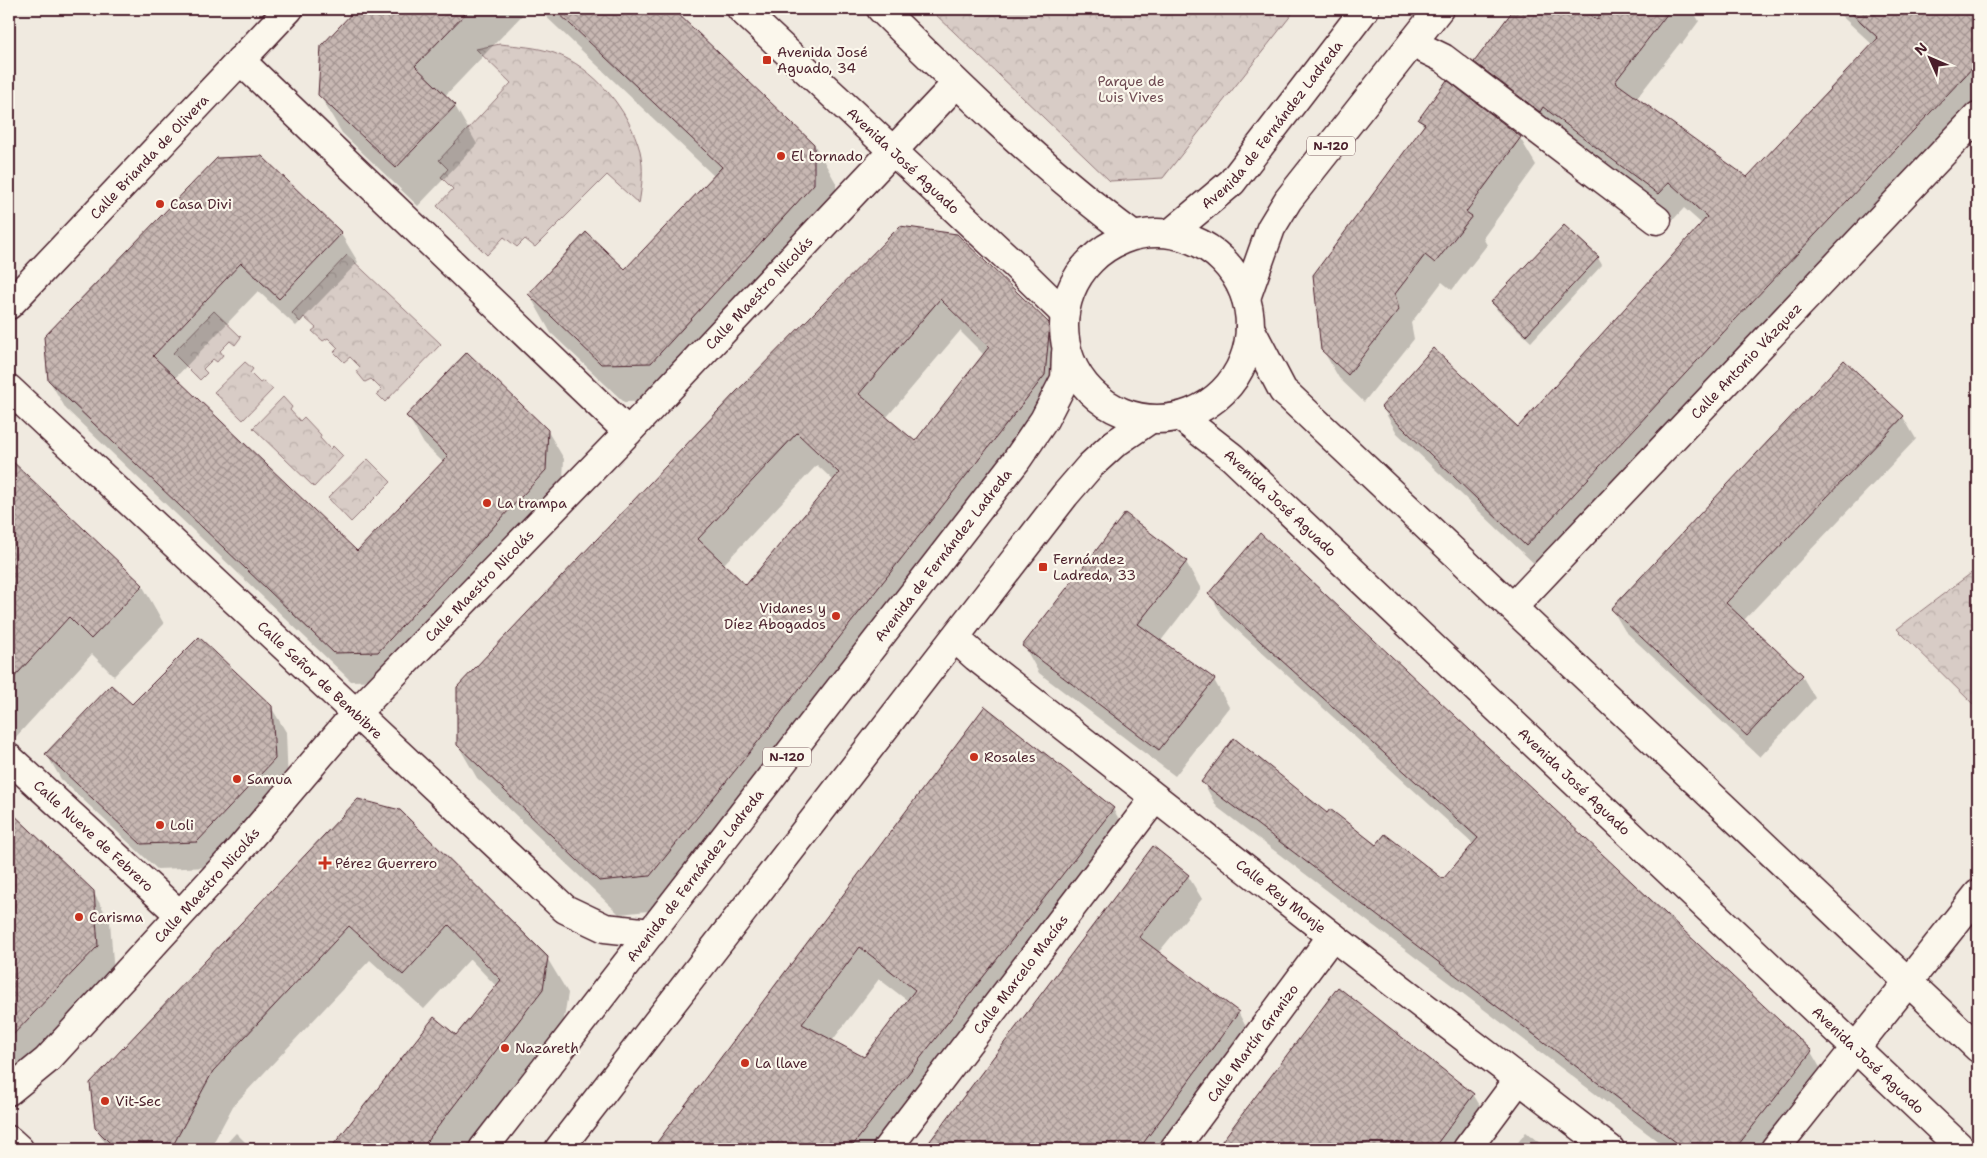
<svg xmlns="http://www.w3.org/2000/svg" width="1987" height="1158" font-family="'Shantell Sans',sans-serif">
	<defs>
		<pattern id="park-crowns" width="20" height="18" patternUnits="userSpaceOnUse" patternTransform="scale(1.25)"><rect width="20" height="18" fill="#d8ccc6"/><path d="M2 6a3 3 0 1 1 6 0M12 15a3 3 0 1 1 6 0" fill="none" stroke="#bbafaa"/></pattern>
		<pattern id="building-cross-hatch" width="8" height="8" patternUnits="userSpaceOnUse" patternTransform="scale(1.25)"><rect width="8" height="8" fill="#c8b8b3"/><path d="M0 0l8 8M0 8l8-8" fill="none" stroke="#a49592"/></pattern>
	</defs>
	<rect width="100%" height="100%" fill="#f0eae0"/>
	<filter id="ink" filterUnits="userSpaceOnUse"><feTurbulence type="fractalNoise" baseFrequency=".02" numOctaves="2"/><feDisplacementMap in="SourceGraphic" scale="10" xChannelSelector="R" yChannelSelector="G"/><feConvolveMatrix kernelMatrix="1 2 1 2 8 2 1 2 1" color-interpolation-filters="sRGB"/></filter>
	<g filter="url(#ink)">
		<g fill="url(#park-crowns)" stroke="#917678">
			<path d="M934 9H1296L1163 178 1110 181 932 11Z"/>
			<path d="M500 44C518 46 537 47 554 53 594 67 629 110 640 151 644 168 642 186 639 204L607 175 535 247 525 239 517 247 504 237 487 255 437 206 453 189 441 177 448 169 439 160 511 83 476 49Z"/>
			<path d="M347 255 441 344 385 402 377 394 382 390 371 379 365 382 356 371 360 367 350 357 344 362 334 352 338 348 328 338 323 341 312 331 316 328 304 317 300 322 292 313Z"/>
			<path d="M214 311 241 337 235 345 230 341 220 351 223 355 217 362 213 359 203 369 207 373 200 380 173 353Z"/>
			<path d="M245 362 253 369 250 373 260 383 263 381 273 389 243 420 214 392Z"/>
			<path d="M283 397 292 407 290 410 300 421 304 417 321 435 320 438 330 449 333 446 343 456 314 487 253 428Z"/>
			<path d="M368 459 391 482 351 522 328 498Z"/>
			<path d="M1978 568V709L1897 629Z"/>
		</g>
		<g fill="#0003" fill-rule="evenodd">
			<path d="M358 9H528L445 96 455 106 477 144 418 206 342 133 319 94 322 47Z"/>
			<path d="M538 9H671L814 144 836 183V223L673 401 624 402 551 333 529 294 625 271 715 177Z"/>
			<path d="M1517 9H1699L1695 14 1699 21 1682 44 1680 43 1636 99 1747 179 1873 45 1834 9H1965L1978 21V104L1542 571 1397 433 1382 407 1518 429 1702 224 1684 208 1673 220 1559 132 1491 88 1476 62Z"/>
			<path d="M1420 120 1520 138 1536 165 1483 238 1487 245 1452 290 1442 282 1411 323 1414 339 1364 402 1339 378 1323 350 1424 127Z"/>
			<path d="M217 159 341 234 358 262 296 326 258 291 175 378 357 553 443 462 424 444 408 416 547 430 564 459 562 499 394 680 351 681 66 409 49 380Z"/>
			<path d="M900 228 1049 325 1068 358 1063 408 668 909 619 914 477 778 458 745ZM960 331 984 355 915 442 886 418ZM817 465 834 481 746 587 723 565Z"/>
			<path d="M1598 258 1602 265 1531 342 1497 310 1493 302Z"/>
			<path d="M1844 362 1903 417 1916 439 1743 621 1802 676 1815 698 1760 757 1625 631 1612 609Z"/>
			<path d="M9 460 142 585 164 624 114 676 92 654 14 739 9 735Z"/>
			<path d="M1186 562 1201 589 1160 642 1214 680 1229 707 1175 776 1039 673 1024 646Z"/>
			<path d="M1210 594 1811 1052 1825 1076 1768 1149H1668L1217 807 1203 782 1327 814 1376 847 1443 881 1474 845 1224 618Z"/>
			<path d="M132 706 271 707 286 732 288 785 211 867 157 869 61 779 47 755Z"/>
			<path d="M985 708 1113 809 1132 841 894 1149H654ZM879 979 908 1001 864 1058 832 1041Z"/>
			<path d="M359 801 547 958 568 993 563 1025 468 1149H345L340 1139 456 1037 497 987 470 959 424 1009 370 960 233 1106 210 1149H109L96 1128Z"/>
			<path d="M9 812 93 892 110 921 114 975 30 1063 9 1064Z"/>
			<path d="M1153 848 1188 876 1202 899 1158 953 1238 1012 1251 1036 1169 1149H925Z"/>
			<path d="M1338 989 1473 1094 1484 1112 1456 1149H1217Z"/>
			<path d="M1526 1132 1547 1149H1513Z"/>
			<path d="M236 1133 252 1149H221Z"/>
		</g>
		<g fill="url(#building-cross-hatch)" stroke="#4a1f2b" fill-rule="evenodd">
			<path d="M356 9H470L415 66 456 105 396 168 318 95 321 46Z"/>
			<path d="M554 9H673L814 144V184L651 363 601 364 528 294 586 232 625 269 722 167Z"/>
			<path d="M1514 9H1582L1597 20 1605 9H1671L1615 82 1747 177 1878 38 1847 9H1967L1978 19V62L1734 321 1526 546 1381 407 1433 348 1518 427 1707 217 1669 182 1658 194 1543 107 1540 112 1474 62Z"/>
			<path d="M1447 80 1521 137 1466 212 1472 216 1435 263 1425 255 1395 294 1399 310 1348 375 1321 350 1313 275 1425 124 1418 120Z"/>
			<path d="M262 156 342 233 279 299 241 263 153 356 357 551 448 456 406 416 467 352 548 430 546 470 378 652 334 653 48 380 44 337 217 158Z"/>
			<path d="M1564 225 1599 257 1526 335 1491 302Z"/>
			<path d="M900 226 957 234 1050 324 1045 375 742 762 650 876 599 881 457 745V687L736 392ZM940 299 989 347 915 441 859 394ZM797 433 839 473 746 585 698 539Z"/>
			<path d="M1844 360 1904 416 1726 603 1803 675 1747 736 1611 609Z"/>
			<path d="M9 458 143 585 91 639 69 617 9 683Z"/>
			<path d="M1125 513 1187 561 1138 624 1215 679 1159 750 1022 646Z"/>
			<path d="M1260 533 1812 1051 1735 1149H1685L1201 782 1234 738 1327 813 1330 809 1376 845 1385 834 1443 879 1478 838 1208 594Z"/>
			<path d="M199 637 272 706 275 759 197 842 141 844 45 754 111 685 132 704Z"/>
			<path d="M985 706 1114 808 850 1149H652ZM860 947 915 990 864 1057 802 1024Z"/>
			<path d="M358 799 400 810 548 957 543 989 421 1149H330L434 1017 456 1035 501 980 449 925 403 975 349 926 213 1071 171 1149H116L95 1128 90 1083Z"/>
			<path d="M9 810 94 891 98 946 9 1039Z"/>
			<path d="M1153 846 1189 875 1139 937 1239 1012 1139 1149H924Z"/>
			<path d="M1338 987 1474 1094 1433 1149H1216Z"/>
		</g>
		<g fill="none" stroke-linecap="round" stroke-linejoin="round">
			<defs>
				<g id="minor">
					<path d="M1412 43 1443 58 1657 220"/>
					<path d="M240 60 628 432"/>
					<path id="s1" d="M9 305 289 9"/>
					<path id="s2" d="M9 389 565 909 605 928 651 933"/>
					<path id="s3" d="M1513 607 1978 116"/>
					<path id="s4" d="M955 638 976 657 1332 936 1610 1149"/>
					<path id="s5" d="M9 758 179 914"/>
					<path id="s6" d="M9 1091 47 1060 235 855 355 714 628 432 956 84"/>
					<path d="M9 1140 19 1149"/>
					<path id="s7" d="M887 1149 1155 798"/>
					<path id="s8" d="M1174 1149 1332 936"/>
					<path d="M1467 1149 1519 1079"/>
					<path d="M1775 1149 1978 894"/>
				</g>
				<g id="major">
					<path id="s9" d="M741 9 1015 265 1064 313"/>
					<path d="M881 9C960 87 1041 167 1131 234"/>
					<path d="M1250 328 1283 391 1290 397 1978 1048"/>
					<path id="s10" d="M1182 418 1232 457 1962 1149"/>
				</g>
				<g id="highway">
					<path id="s11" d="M1171 233 1232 182 1365 9"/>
					<circle cx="1157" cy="326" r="93"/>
					<path d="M1246 298 1271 228 1288 200 1439 9"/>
					<path id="s12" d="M483 1149 1016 461 1044 420 1065 379 1066 353"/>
					<path d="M559 1149 1065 495 1090 466 1114 444 1149 420"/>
				</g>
			</defs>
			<use href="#minor" stroke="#4a1f2b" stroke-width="31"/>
			<use href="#major" stroke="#4a1f2b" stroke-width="31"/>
			<use href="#highway" stroke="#4a1f2b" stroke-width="31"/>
			<use href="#minor" stroke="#fbf7ec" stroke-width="28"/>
			<use href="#major" stroke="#fbf7ec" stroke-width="28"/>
			<use href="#highway" stroke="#fbf7ec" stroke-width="28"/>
		</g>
	</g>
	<g fill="#c8321e" stroke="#fbf7ec" stroke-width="2">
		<rect x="762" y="55" width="10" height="10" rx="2.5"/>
		<circle cx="781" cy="156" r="5"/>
		<circle cx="160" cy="204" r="5"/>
		<circle cx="487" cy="503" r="5"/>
		<rect x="1038" y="562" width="10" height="10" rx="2.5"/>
		<circle cx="836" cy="616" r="5"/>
		<circle cx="974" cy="757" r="5"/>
		<circle cx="237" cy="779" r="5"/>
		<circle cx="160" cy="825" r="5"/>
		<path d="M322.5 855.5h5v5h5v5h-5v5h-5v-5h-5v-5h5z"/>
		<circle cx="79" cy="917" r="5"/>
		<circle cx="505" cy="1048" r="5"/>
		<circle cx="745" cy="1063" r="5"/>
		<circle cx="105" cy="1101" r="5"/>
	</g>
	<g text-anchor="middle" stroke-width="4.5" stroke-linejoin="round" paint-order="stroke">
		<g fill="#fbf7ec" stroke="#7f6065" stroke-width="1">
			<rect x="1307" y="136.5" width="48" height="19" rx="4"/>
			<rect x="763" y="747.5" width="48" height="19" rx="4"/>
		</g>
		<g font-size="12" font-weight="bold" fill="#4a1f2b">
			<text x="1331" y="150">N-120</text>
			<text x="787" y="761">N-120</text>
		</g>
		<g font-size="14" fill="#4a1f2b" stroke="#fbf7ec" text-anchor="start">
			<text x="777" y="57">Avenida José<tspan x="777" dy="16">Aguado, 34</tspan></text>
			<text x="791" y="161">El tornado</text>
			<text x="170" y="209">Casa Divi</text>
			<text x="497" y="508">La trampa</text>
			<text x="1053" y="564">Fernández<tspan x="1053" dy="16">Ladreda, 33</tspan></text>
			<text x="826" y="613" text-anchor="end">Vidanes y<tspan x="826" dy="16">Díez Abogados</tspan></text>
			<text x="984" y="762">Rosales</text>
			<text x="247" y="784">Samua</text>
			<text x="170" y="830">Loli</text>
			<text x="335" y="868">Pérez Guerrero</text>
			<text x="89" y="922">Carisma</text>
			<text x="515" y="1053">Nazareth</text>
			<text x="755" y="1068">La llave</text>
			<text x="115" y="1106">Vit-Sec</text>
		</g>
		<g font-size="14" fill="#6e4a52" stroke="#fbf7ec">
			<text x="1131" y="86">Parque de<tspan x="1131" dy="16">Luis Vives</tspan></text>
		</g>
		<g font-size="14" fill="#4a1f2b" stroke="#fbf7ec">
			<text dy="5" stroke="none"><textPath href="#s11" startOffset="149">Avenida de Fernández Ladreda</textPath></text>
			<text dy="5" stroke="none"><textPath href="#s1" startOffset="204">Calle Brianda de Olivera</textPath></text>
			<text dy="5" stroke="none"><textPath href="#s9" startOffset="222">Avenida José Aguado</textPath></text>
			<text dy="5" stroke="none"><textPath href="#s6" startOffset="1096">Calle Maestro Nicolás</textPath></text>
			<text dy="5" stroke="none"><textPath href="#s3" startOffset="339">Calle Antonio Vázquez</textPath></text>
			<text dy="5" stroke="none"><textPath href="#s10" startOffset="130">Avenida José Aguado</textPath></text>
			<text dy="5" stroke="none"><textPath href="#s12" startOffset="751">Avenida de Fernández Ladreda</textPath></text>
			<text dy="5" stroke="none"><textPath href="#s6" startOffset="691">Calle Maestro Nicolás</textPath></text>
			<text dy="5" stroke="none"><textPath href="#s2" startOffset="426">Calle Señor de Bembibre</textPath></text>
			<text dy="5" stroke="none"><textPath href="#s10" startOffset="535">Avenida José Aguado</textPath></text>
			<text dy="5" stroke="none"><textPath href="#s5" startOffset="115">Calle Nueve de Febrero</textPath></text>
			<text dy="5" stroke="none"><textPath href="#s12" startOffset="346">Avenida de Fernández Ladreda</textPath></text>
			<text dy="5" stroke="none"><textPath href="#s6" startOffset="286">Calle Maestro Nicolás</textPath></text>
			<text dy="5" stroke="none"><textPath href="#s4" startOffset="416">Calle Rey Monje</textPath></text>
			<text dy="5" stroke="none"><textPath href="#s7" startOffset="220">Calle Marcelo Macías</textPath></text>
			<text dy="5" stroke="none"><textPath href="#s8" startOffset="132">Calle Martín Granizo</textPath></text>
			<text dy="5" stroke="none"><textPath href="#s10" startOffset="940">Avenida José Aguado</textPath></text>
		</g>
	</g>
	<rect width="1987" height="1158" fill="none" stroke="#fbf7ec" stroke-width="30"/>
	<rect x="15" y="15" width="1957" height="1128" fill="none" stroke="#4a1f2b" stroke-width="2" filter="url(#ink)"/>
	<g transform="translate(1930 58) rotate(315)" stroke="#fbf7ec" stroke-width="4" paint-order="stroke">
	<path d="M0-4L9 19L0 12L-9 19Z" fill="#4a1f2b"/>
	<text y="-8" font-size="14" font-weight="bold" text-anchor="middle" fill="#4a1f2b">N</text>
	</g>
</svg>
